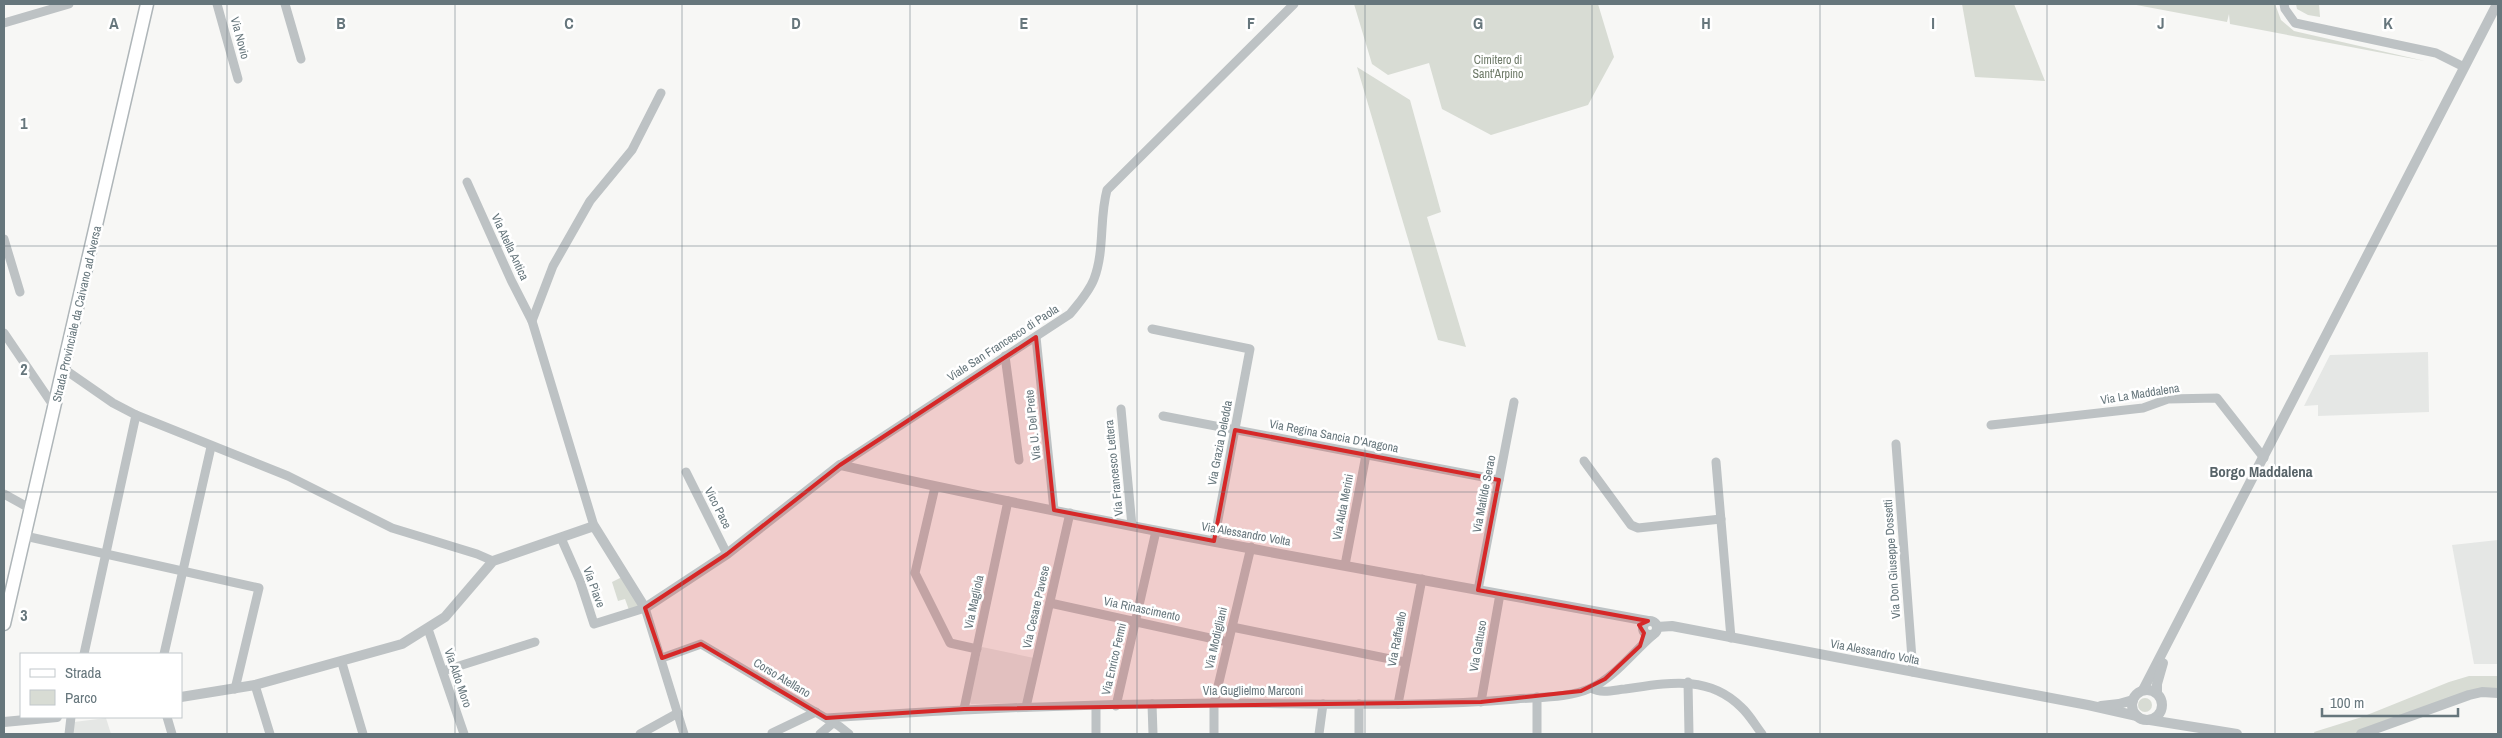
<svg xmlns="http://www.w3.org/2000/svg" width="2502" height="738" font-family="'Archivo Narrow',sans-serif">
	<rect width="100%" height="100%" fill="#f7f7f5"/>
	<g fill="#e5e7e5">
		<path d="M2428 352 2429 412 2318 416V405L2304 406 2330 355Z"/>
		<path d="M2498 540V664H2474L2452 545Z"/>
		<path d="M982 647 1034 658 1024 703 971 704 969 701Z"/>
		<path d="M106 718 111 734H73L74 722Z"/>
	</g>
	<g fill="#d8dcd4">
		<path d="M1354 4H1598L1614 57 1588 105 1491 135 1442 109 1429 63 1388 75 1372 64Z"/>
		<path d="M1962 4H2014L2045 81 1975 77Z"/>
		<path d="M2131 4H2275L2281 20 2294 31 2425 61 2230 24 2229 14 2227 22Z"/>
		<path d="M2296 4H2319L2320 17 2308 15 2297 9Z"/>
		<path d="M1357 67 1410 100 1441 212 1427 217 1466 347 1438 340Z"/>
		<path d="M624 576 643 605 629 610 625 599 618 601 612 582Z"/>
		<path d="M2469 676H2498V689L2393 720 2356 734H2315L2314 732 2362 717 2449 682Z"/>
		<circle cx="2145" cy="705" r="7"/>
	</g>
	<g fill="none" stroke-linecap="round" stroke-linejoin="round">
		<defs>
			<path id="secondary" d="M4 624 147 4"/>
		</defs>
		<use href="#secondary" stroke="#afb6b9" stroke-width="15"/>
		<g stroke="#bdc2c4" stroke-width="9">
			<path d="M217 4 238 79"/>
			<path d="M285 4 301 59"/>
			<path d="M2284 4 2285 9 2295 23 2436 53 2464 67"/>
			<path d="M4 23 69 4"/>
			<path d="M467 182 511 280 532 321 594 526"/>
			<path d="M4 239 20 292"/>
			<path d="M532 321 553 266 590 201 632 150 661 93"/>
			<path d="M1152 329 1250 349 1214 541"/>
			<path d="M4 333 55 408"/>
			<path d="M1036 337 1054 510"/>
			<path d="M1005 356 1019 460"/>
			<path d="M64 369 113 403 136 415 288 476 392 528 477 554 493 561"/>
			<path d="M1121 409 1132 526"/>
			<path d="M1163 416 1499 480"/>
			<path d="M1991 425 2143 408 2168 399 2217 398 2264 458"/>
			<path d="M1896 444 1913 672"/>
			<path d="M1584 461 1631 525 1638 528 1721 519"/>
			<path d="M1716 462 1731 638"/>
			<path d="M840 465 1070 314C1079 303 1089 292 1094 279 1105 250 1099 219 1107 190L1294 4"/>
			<path d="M686 472 727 554"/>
			<path d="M935 487 915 573 950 643 977 649"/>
			<path d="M4 494 31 509"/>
			<path d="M25 536 259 588 235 689"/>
			<path d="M561 538 580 581 594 624 645 608 684 734"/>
			<path d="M1345 565 1366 455"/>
			<path d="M1478 590 1514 402"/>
			<path d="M1050 603 1228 642"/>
			<path d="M1232 627 1405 662"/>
			<path d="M428 629 464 734"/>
			<path d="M84 654 136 415"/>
			<path d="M164 654 211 447"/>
			<path d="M662 658 701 644 839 726 849 734"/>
			<path d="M342 663 363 734"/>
			<path d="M443 671 535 642"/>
			<path d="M1688 682 1689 734"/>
			<path d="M255 685 270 734"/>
			<path d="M1591 688C1602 694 1614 690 1625 689 1667 683 1708 674 1741 707 1749 714 1755 725 1762 734"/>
			<path d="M1537 697V734"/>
			<path d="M1481 702 1500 594"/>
			<path d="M1152 704 1153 734"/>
			<path d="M1398 704 1422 579"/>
			<path d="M1116 706 1156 531"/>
			<path d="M1026 707 1070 513"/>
			<path d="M964 709 1008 501"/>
			<path d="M167 717 172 734"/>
			<path d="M826 718C955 709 1084 704 1213 703 1314 703 1415 708 1516 699 1540 697 1569 698 1591 688 1615 677 1633 652 1653 635"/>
			<path d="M772 733 816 712"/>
			<path d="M69 734 71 717"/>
			<path d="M640 734 678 713"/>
			<path d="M820 734 834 722"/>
			<path d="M1096 734V706"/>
			<path d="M1214 734V703L1251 547"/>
			<path d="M1319 734 1323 704"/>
			<path d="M1359 734V704"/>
		</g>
		<g stroke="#bdc2c4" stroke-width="10">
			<circle cx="1650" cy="628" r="7"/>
			<path d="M1657 627 1672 626 2088 705 2137 716"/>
			<circle cx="2147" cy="705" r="15"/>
			<path d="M2143 690 2497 4"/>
			<path d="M2157 693V684L2163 663"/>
			<path d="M181 697 255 685 402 644 445 617 493 561 594 526 645 608 727 554 840 465C1107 526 1378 571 1648 621"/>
			<path d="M2101 706 2119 704 2133 700"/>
			<path d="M2150 720 2237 734"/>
			<path d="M4 722 57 717"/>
			<path d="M2361 734 2469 695 2482 692 2498 693"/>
		</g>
		<use href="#secondary" stroke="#fff" stroke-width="12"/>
	</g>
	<path fill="#d62828" fill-opacity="0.2" stroke="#d62828" stroke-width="4" stroke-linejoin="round" d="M1036 337 1054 510 1214 541 1235 430 1499 480 1478 590 1648 621 1639 625 1644 633 1640 646 1605 679 1581 691 1481 702 964 709 826 718 701 644 662 658 645 608 727 554 840 465Z"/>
	<path fill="none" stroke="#66767c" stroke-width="1" stroke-opacity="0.55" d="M227 4V734M455 4V734M682 4V734M910 4V734M1137 4V734M1365 4V734M1592 4V734M1820 4V734M2047 4V734M2275 4V734M4 246H2498M4 492H2498"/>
	<g text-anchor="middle" stroke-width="5" stroke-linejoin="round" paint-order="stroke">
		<g font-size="12" fill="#66767c" stroke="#fff">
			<text transform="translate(240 38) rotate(75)" y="4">Via Novio</text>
			<text transform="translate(510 247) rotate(65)" y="4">Via Atella Antica</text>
			<text transform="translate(77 314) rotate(-77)" y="4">Strada Provinciale da Caivano ad Aversa</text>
			<text transform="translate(1003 343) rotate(-33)" y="4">Viale San Francesco di Paola</text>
			<text transform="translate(2140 394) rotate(-9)" y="4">Via La Maddalena</text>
			<text transform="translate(1033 425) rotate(-96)" y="4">Via U. Del Prete</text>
			<text transform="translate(1334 436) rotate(11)" y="4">Via Regina Sancia D'Aragona</text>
			<text transform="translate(1220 443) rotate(-79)" y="4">Via Grazia Deledda</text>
			<text transform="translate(1114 468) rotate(-96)" y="4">Via Francesco Lettera</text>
			<text transform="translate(1484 494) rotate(-79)" y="4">Via Matilde Serao</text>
			<text transform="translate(1343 507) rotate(-79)" y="4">Via Alda Merini</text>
			<text transform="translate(718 508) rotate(63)" y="4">Vico Pace</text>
			<text transform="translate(1246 534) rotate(10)" y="4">Via Alessandro Volta</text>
			<text transform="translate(1892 559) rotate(-94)" y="4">Via Don Giuseppe Dossetti</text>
			<text transform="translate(594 587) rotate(70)" y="4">Via Piave</text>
			<text transform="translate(974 602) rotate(-78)" y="4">Via Magliola</text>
			<text transform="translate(1036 607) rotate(-77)" y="4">Via Cesare Pavese</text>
			<text transform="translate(1142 609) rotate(12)" y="4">Via Rinascimento</text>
			<text transform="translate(1216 638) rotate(-77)" y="4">Via Modigliani</text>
			<text transform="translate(1397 639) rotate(-79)" y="4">Via Raffaello</text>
			<text transform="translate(1478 646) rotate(-80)" y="4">Via Gattuso</text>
			<text transform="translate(1875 652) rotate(11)" y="4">Via Alessandro Volta</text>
			<text transform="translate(1114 659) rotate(-77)" y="4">Via Enrico Fermi</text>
			<text transform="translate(458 678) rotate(71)" y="4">Via Aldo Moro</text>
			<text transform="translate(782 678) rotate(31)" y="4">Corso Atellano</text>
			<text x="1253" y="695">Via Guglielmo Marconi</text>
		</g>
		<g font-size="12" fill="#6e7a68" stroke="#fff">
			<text x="1498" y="64">Cimitero di<tspan x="1498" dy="14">Sant'Arpino</tspan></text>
		</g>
		<g font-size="15" font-weight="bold" fill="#576368" stroke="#fff">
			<text x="2261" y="477">Borgo Maddalena</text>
		</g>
	</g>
	<g font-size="16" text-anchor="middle" font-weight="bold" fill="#66767c" stroke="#fff" stroke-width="5" stroke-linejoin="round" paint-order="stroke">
		<text x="114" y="29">A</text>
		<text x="341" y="29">B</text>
		<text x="569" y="29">C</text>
		<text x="796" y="29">D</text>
		<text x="1024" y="29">E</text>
		<text x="1251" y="29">F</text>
		<text x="1478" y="29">G</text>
		<text x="1706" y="29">H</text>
		<text x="1933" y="29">I</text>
		<text x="2161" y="29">J</text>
		<text x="2388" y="29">K</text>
		<text x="24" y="129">1</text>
		<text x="24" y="375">2</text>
		<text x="24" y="621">3</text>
	</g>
	<rect width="2502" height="738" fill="none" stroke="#66767c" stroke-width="10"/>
	<rect x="20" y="653" width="162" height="65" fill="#ffffff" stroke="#c2c8cb"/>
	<rect x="30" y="669" width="25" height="8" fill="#ffffff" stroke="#c2c8cb"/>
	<text x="65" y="678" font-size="15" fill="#66767c">Strada</text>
	<rect x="30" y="690" width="25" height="15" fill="#d8dcd4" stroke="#c2c8cb"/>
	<text x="65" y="703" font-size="15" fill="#66767c">Parco</text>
	<path d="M2322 708v8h136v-8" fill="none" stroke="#66767c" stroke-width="2.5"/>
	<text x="2330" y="708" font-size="15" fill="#66767c" stroke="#ffffff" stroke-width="4" paint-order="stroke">100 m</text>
</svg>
